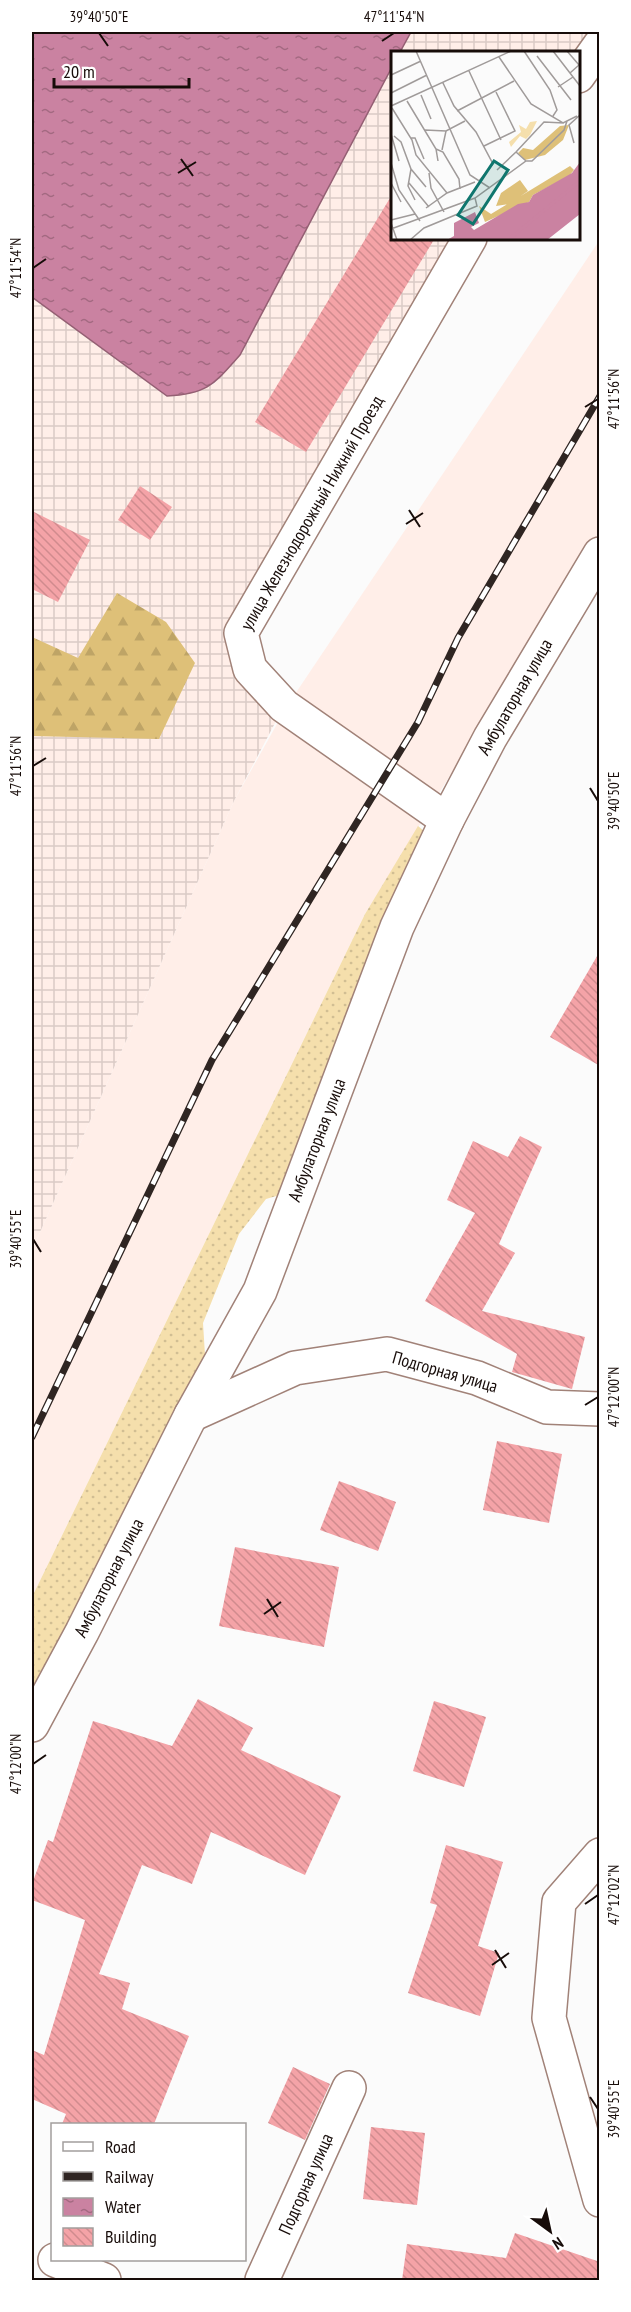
<svg xmlns="http://www.w3.org/2000/svg" width="631" height="2312" font-family="'PT Sans Narrow',sans-serif">
	<defs>
		<pattern id="industrial-grid" width="8" height="8" patternUnits="userSpaceOnUse" patternTransform="scale(1.5)"><rect width="8" height="8" fill="#ffeee8"/><path d="M0 4h8M4 0v8" fill="none" stroke="#dacbc6"/></pattern>
		<pattern id="grass-dots" width="8" height="8" patternUnits="userSpaceOnUse" patternTransform="scale(1.5)"><rect width="8" height="8" fill="#f5dfac"/><path d="M2 2h.1M6 6h.1" fill="none" stroke="#d1be93" stroke-width="1.8" stroke-linecap="round"/></pattern>
		<pattern id="forest-firs" width="22" height="20" patternUnits="userSpaceOnUse" patternTransform="scale(1.5)"><rect width="22" height="20" fill="#dec078"/><path d="M5 1l3.5 6h-7zM16 11l3.5 6h-7z" fill="#bea466"/></pattern>
		<pattern id="water-ripples" width="26" height="14" patternUnits="userSpaceOnUse" patternTransform="scale(1.5)"><rect width="26" height="14" fill="#ca82a1"/><path d="M2 4q2-2 4 0t4 0M15 11q2-2 4 0t4 0" fill="none" stroke="#a36981"/></pattern>
		<pattern id="building-back-hatch" width="6" height="6" patternUnits="userSpaceOnUse" patternTransform="scale(1.5)"><rect width="6" height="6" fill="#f4a3a7"/><path d="M-1 5l2 2M0 0l6 6M5-1l2 2" fill="none" stroke="#d08b8e"/></pattern>
	</defs>
	<rect width="100%" height="100%" fill="#fbfbfb"/>
	<path fill="#ffeee8" d="M599 241V532L365 914 32 1597V1250L234 801 287 706Z"/>
	<g fill="url(#industrial-grid)">
		<path d="M411 32H599L578 52H400Z"/>
		<path d="M392 67V238L470 239 242 633 284 706 234 801 32 1250V297L166 396 214 384 240 355Z"/>
	</g>
	<path fill="url(#grass-dots)" d="M418 826 429 835 290 1192 266 1199 239 1234 203 1323 207 1387 32 1725V1597L365 914Z"/>
	<path fill="url(#forest-firs)" d="M117 593 166 622 195 663 159 739 32 736V637L78 658Z"/>
	<path fill="url(#water-ripples)" stroke="#945f73" stroke-width="1.5" d="M32 32H411L400 52H392V67L240 355C214 384 208 394 167 396L32 297Z"/>
	<g fill="url(#building-back-hatch)">
		<path d="M393 193V238H435L306 452 255 422Z"/>
		<path d="M140 486 172 507 150 540 118 520Z"/>
		<path d="M32 511 90 540 58 602 32 589Z"/>
		<path d="M600 951V1066L550 1037Z"/>
		<path d="M520 1136 542 1147 499 1244 515 1253 482 1311 585 1337 572 1389 512 1372 517 1354 425 1301 475 1213 447 1200 473 1141 508 1157Z"/>
		<path d="M497 1441 562 1454 549 1523 483 1510Z"/>
		<path d="M339 1481 396 1502 378 1551 320 1530Z"/>
		<path d="M235 1547 339 1567 324 1647 219 1626Z"/>
		<path d="M198 1699 253 1728 241 1750 341 1796 305 1875 211 1832 192 1884 142 1865 99 1974 130 1983 122 2009 189 2036 154 2124H62L66 2114 32 2099V2050L44 2055 85 1920 32 1900V1884L48 1840 53 1842 93 1721 172 1746Z"/>
		<path d="M434 1701 486 1717 464 1787 413 1771Z"/>
		<path d="M446 1845 503 1862 478 1946 499 1953 480 2016 408 1993 437 1905 430 1903Z"/>
		<path d="M293 2067 330 2084 305 2140 268 2123Z"/>
		<path d="M371 2127 425 2133 417 2205 363 2199Z"/>
		<path d="M515 2233 600 2262V2280H402L407 2244 506 2258Z"/>
	</g>
	<g fill="none" stroke-linecap="round" stroke-linejoin="round">
		<defs>
			<g id="street">
				<path d="M578 76 600 45"/>
				<path d="M447 820 284 706 250 669 241 633 470 238"/>
				<path d="M191 1415 295 1368 387 1354 477 1378 547 1407 600 1409"/>
				<path d="M32 1725 82 1632 191 1415 260 1291 397 927 447 820 490 738 600 554"/>
				<path d="M600 1855 559 1902 549 2018 600 2200"/>
				<path d="M55 2260 104 2280"/>
				<path d="M262 2280 349 2088"/>
			</g>
		</defs>
		<use href="#street" stroke="#a18278" stroke-width="36"/>
		<use href="#street" stroke="#fff" stroke-width="33"/>
		<defs>
			<path id="rail" d="M32 1437 212 1060 418 722 458 638 600 396"/>
		</defs>
		<use href="#rail" stroke="#2f2522" stroke-width="7"/>
		<use href="#rail" stroke="#fff" stroke-width="4.5" stroke-dasharray="14" stroke-linecap="butt"/>
	</g>
	<path fill="none" stroke="#170c09" stroke-width="2" d="M99 33 108 46M382 41 394 33M181 159 193 176M178 173 196 162M33 268 46 259M585 407 598 399M409 510 420 527M406 524 423 513M33 766 46 758M590 788 598 801M33 1239 41 1252M585 1405 598 1397M267 1599 278 1617M264 1614 281 1602M33 1764 46 1755M585 1904 598 1895M495 1950 506 1968M492 1965 509 1953M590 2097 598 2109"/>
	<g text-anchor="middle" stroke-width="4.5" stroke-linejoin="round" paint-order="stroke">
		<g font-size="18" fill="#170c09" stroke="#fff">
			<text transform="translate(312 513) rotate(-60)" y="6">улица Железнодорожный Нижний Проезд</text>
			<text transform="translate(515 697) rotate(-60)" y="6">Амбулаторная улица</text>
			<text transform="translate(317 1140) rotate(-69)" y="6">Амбулаторная улица</text>
			<text transform="translate(445 1372) rotate(16)" y="6">Подгорная улица</text>
			<text transform="translate(109 1578) rotate(-63)" y="6">Амбулаторная улица</text>
			<text transform="translate(306 2184) rotate(-66)" y="6">Подгорная улица</text>
		</g>
	</g>
	<g transform="translate(391 51)">
		<rect width="189" height="189" fill="#fbfbfb"/>
		<path d="M146 70 139 84 135 88 129 85 120 96 118 91 130 81 128 74 135 78 139 71Z" fill="#f5dfac"/>
		<path d="M178 74 172 89 154 104 134 109 127 102 132 97 142 99 169 75ZM179 115 183 119 178 125 142 144 138 151 94 171 88 155 100 163ZM129 129 137 140 118 153 105 155 110 142Z" fill="#dec078"/>
		<path d="M189 111V163L156 189H56L63 185V172L84 161 88 172 80 176 83 179 127 153 138 151 142 144 181 122Z" fill="#ca82a1"/>
		<path fill="none" stroke="#ca82a1" stroke-width="3" d="M117 189 189 130"/>
		<path fill="none" stroke="#a09b9a" stroke-width="1.5" d="M25 0 79 124 99 137M133 0 159 39 166 59 162 65M162 0 189 35M176 0 188 14 179 22M146 5 180 49M108 6 140 53 172 72 186 65M78 20 110 89M0 24 30 10M52 32 63 55 85 81 102 113 88 130M167 36 182 26M0 42 36 24M30 44 40 68M16 50 45 98 47 110M0 55 120 0M1 57 21 89 25 104 56 142M66 60 123 30M34 79 55 80 74 70M0 83 8 110M3 85 10 91 20 118 35 136M20 87H24L33 108M183 92 178 74 189 64M93 95 124 80 105 41M45 98 52 101 68 128 69 138M51 99 55 80M125 101 153 71 173 72M0 112 8 139 29 170M20 118 17 135 24 149M106 119 125 101 135 110M38 122 40 137 53 161M0 132 10 151M18 132 38 156M35 157 56 142 84 131M0 169 24 163M0 172 6 189M0 178 84 147 135 110H141L173 79 176 70M19 189 33 177 86 155 84 147"/>
		<path fill="#0f766e" fill-opacity="0.15" stroke="#0f766e" stroke-width="3" d="M103 110 117 119 82 173 67 164Z"/>
		<rect width="189" height="189" fill="none" stroke="#170c09" stroke-width="3"/>
	</g>
	<rect width="631" height="2312" fill="none" stroke="#ffffff" stroke-width="66"/>
	<rect x="51" y="2123" width="195" height="138" fill="#ffffff" stroke="#a29e9d" stroke-width="1.5"/>
	<rect x="63" y="2142" width="30" height="9" fill="#ffffff" stroke="#a29e9d" stroke-width="1.5"/>
	<text x="105" y="2153" font-size="18" fill="#170c09">Road</text>
	<rect x="63" y="2172" width="30" height="9" fill="#2f2522" stroke="#a29e9d" stroke-width="1.5"/>
	<text x="105" y="2183" font-size="18" fill="#170c09">Railway</text>
	<rect x="63" y="2198" width="30" height="18" fill="url(#water-ripples)" stroke="#a29e9d" stroke-width="1.5"/>
	<text x="105" y="2213" font-size="18" fill="#170c09">Water</text>
	<rect x="63" y="2228" width="30" height="18" fill="url(#building-back-hatch)" stroke="#a29e9d" stroke-width="1.5"/>
	<text x="105" y="2243" font-size="18" fill="#170c09">Building</text>
	<g transform="translate(550 2231) rotate(147)" stroke="#ffffff" stroke-width="4.5" paint-order="stroke">
	<path d="M0-4.5L10 22L0 15L-10 22Z" fill="#170c09"/>
	<text y="-9" font-size="16" font-weight="bold" text-anchor="middle" fill="#170c09">N</text>
	</g>
	<path d="M54 78v9h135v-9" fill="none" stroke="#170c09" stroke-width="3"/>
	<text x="63" y="78" font-size="18" fill="#170c09" stroke="#ffffff" stroke-width="4.5" paint-order="stroke">20 m</text>
	<rect x="33" y="33" width="565" height="2246" fill="none" stroke="#170c09" stroke-width="2"/>
	<g font-size="15" text-anchor="middle" fill="#170c09">
		<text x="99" y="22">39°40'50"E</text>
		<text x="394" y="22">47°11'54"N</text>
		<text transform="translate(16 268) rotate(-90)" y="5">47°11'54"N</text>
		<text transform="translate(614 399) rotate(-90)" y="5">47°11'56"N</text>
		<text transform="translate(16 766) rotate(-90)" y="5">47°11'56"N</text>
		<text transform="translate(614 801) rotate(-90)" y="5">39°40'50"E</text>
		<text transform="translate(16 1239) rotate(-90)" y="5">39°40'55"E</text>
		<text transform="translate(614 1397) rotate(-90)" y="5">47°12'00"N</text>
		<text transform="translate(16 1764) rotate(-90)" y="5">47°12'00"N</text>
		<text transform="translate(614 1895) rotate(-90)" y="5">47°12'02"N</text>
		<text transform="translate(614 2109) rotate(-90)" y="5">39°40'55"E</text>
	</g>
</svg>
